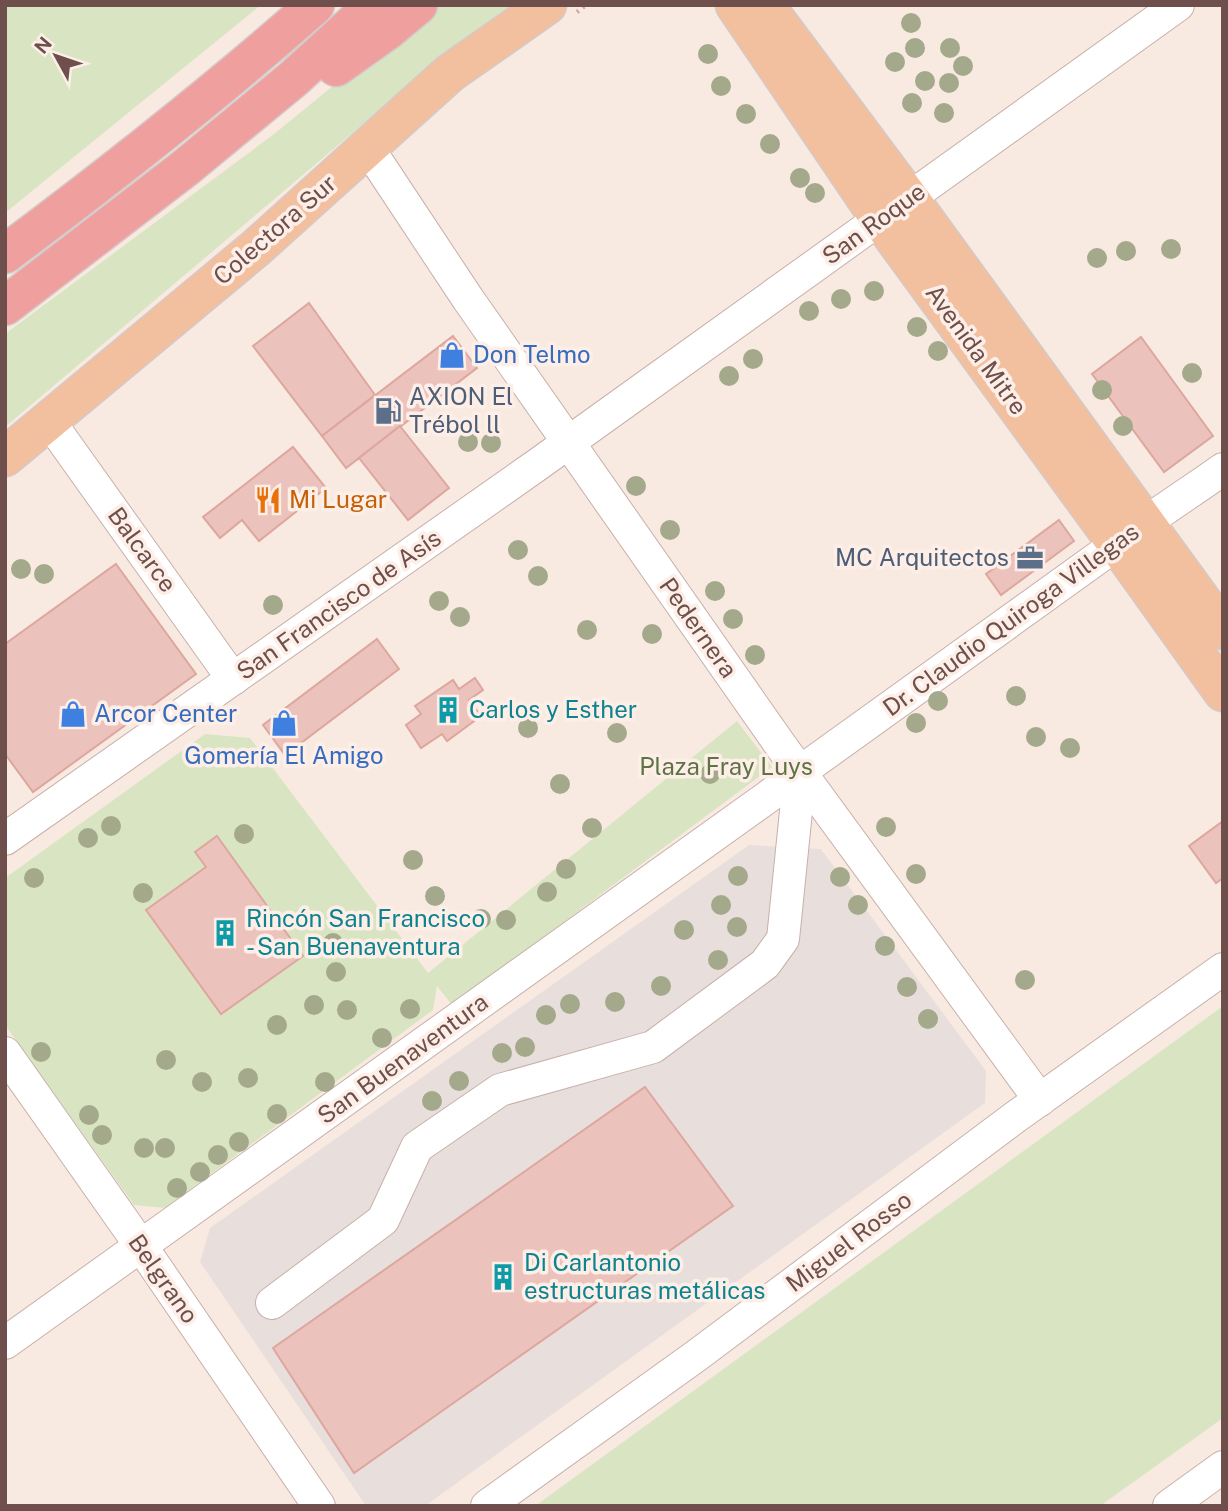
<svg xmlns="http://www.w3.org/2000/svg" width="1228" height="1511" font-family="'Public Sans',sans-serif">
	<rect width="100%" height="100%" fill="#f9eae1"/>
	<path fill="#e8dfdc" d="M749 845 821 849 986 1071 985 1103 425 1506H366L200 1262 210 1228Z"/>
	<g fill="#d9e5c2">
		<path d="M5 5H261L5 213Z"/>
		<path d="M432 5H516L464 42 362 125 5 427V334L274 134Z"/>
		<path d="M737 721 772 767 452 1005 437 986 433 1010 165 1208 134 1205 5 1025V878L205 734 250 738 428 973Z"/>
		<path d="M1223 1006V1418L1100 1506H535Z"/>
	</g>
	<g fill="#ecc3bc" stroke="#dda69e" stroke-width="2">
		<path d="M309 303 375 395 322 436 253 346Z"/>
		<path d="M453 336 477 368 346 468 322 436Z"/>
		<path d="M1141 337 1213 436 1164 472 1092 374Z"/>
		<path d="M400 426 449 488 408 520 359 458Z"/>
		<path d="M293 447 326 488 259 541 242 520 220 538 203 517Z"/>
		<path d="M1059 520 1074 541 1001 595 986 574Z"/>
		<path d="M116 564 196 674 33 792 5 754V644Z"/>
		<path d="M377 639 399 669 285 755 263 725Z"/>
		<path d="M475 678 483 690 469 700 481 716 447 741 442 734 421 748 406 725 421 714 415 706 453 680 459 689Z"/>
		<path d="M1223 821V878L1216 883 1189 846Z"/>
		<path d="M217 836 303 956 221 1014 146 910 206 867 195 852Z"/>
		<path d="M645 1087 733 1206 354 1473 273 1348Z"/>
	</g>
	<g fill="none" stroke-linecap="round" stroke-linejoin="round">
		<defs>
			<g id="minor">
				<path d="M368 148 468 299 781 746 1040 1100"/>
				<path d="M49 421 233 679"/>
				<path d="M5 839 537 465 1178 5"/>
				<path d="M5 1053 141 1246 319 1506"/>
				<path d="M272 1303 383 1220 417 1147 500 1090 653 1047 765 964 783 939 800 772"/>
				<path d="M5 1343 769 796 800 772 1117 544C1151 517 1188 494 1223 469"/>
				<path d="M487 1506 696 1356 1014 1118 1223 969"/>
				<path d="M1169 1506 1223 1467"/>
			</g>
			<g id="major">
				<path d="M735 5 880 219 1117 544 1223 692"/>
				<path d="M773 16 909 198 1223 630"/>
				<path d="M5 457 256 248 450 73 547 5"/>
			</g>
			<g id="highway">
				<path d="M336 67 388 30 418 5"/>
				<path d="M5 254C111 175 215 93 315 5"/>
				<path d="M5 306 185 168 293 79 374 5"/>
			</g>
		</defs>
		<use href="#minor" stroke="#c8b0aa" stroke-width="34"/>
		<use href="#major" stroke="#d4cac9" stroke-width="41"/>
		<use href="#highway" stroke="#d4cac9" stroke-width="41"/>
		<path stroke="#d0a6a0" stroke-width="4.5" stroke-dasharray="2 5" stroke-linecap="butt" d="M577 12 586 5"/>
		<use href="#minor" stroke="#fff" stroke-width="32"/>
		<use href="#major" stroke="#f2bf9f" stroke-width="38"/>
		<use href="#highway" stroke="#ee9f9e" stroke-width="38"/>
	</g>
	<g fill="#a4a98b">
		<circle cx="911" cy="23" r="10"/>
		<circle cx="915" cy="48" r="10"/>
		<circle cx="950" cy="48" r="10"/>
		<circle cx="708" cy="54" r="10"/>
		<circle cx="895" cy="62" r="10"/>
		<circle cx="963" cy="66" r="10"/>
		<circle cx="925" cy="81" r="10"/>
		<circle cx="949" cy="83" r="10"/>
		<circle cx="721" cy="86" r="10"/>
		<circle cx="912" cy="103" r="10"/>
		<circle cx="944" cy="113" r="10"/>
		<circle cx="746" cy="114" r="10"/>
		<circle cx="770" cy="144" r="10"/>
		<circle cx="800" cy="178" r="10"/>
		<circle cx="815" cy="193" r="10"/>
		<circle cx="1171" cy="249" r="10"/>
		<circle cx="1126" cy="251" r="10"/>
		<circle cx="1097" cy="258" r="10"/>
		<circle cx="874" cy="291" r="10"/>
		<circle cx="841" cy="299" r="10"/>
		<circle cx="809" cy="311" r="10"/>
		<circle cx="917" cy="327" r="10"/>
		<circle cx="938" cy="351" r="10"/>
		<circle cx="753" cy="359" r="10"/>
		<circle cx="1192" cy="373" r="10"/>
		<circle cx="729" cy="376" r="10"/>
		<circle cx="1102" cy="390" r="10"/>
		<circle cx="1123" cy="426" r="10"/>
		<circle cx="468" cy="442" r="10"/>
		<circle cx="491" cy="443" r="10"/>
		<circle cx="636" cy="486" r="10"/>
		<circle cx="670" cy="530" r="10"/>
		<circle cx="518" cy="550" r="10"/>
		<circle cx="21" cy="569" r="10"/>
		<circle cx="44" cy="574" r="10"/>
		<circle cx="538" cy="576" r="10"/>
		<circle cx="715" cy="591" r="10"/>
		<circle cx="439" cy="601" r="10"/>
		<circle cx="273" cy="605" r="10"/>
		<circle cx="460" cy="617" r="10"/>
		<circle cx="733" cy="619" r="10"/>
		<circle cx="587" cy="630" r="10"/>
		<circle cx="652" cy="634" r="10"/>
		<circle cx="755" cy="655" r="10"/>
		<circle cx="1016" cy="696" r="10"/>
		<circle cx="938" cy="701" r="10"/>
		<circle cx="916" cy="723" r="10"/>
		<circle cx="528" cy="728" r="10"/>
		<circle cx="617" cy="733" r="10"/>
		<circle cx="1036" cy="737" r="10"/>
		<circle cx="1070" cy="748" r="10"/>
		<circle cx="710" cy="774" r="10"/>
		<circle cx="560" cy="784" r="10"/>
		<circle cx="111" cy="826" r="10"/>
		<circle cx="886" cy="827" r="10"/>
		<circle cx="592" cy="828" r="10"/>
		<circle cx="244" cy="834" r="10"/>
		<circle cx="88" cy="838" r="10"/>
		<circle cx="413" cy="860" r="10"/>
		<circle cx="566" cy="869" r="10"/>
		<circle cx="916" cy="874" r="10"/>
		<circle cx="738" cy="876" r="10"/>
		<circle cx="840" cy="877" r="10"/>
		<circle cx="34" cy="878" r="10"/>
		<circle cx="547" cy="892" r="10"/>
		<circle cx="143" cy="893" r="10"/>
		<circle cx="435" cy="896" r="10"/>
		<circle cx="721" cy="905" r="10"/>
		<circle cx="858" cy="905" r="10"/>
		<circle cx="481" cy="919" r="10"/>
		<circle cx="506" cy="920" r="10"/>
		<circle cx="737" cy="927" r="10"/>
		<circle cx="684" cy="930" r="10"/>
		<circle cx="333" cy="943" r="10"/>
		<circle cx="885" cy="946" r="10"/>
		<circle cx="718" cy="960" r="10"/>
		<circle cx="336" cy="972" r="10"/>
		<circle cx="1025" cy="980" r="10"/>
		<circle cx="661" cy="986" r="10"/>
		<circle cx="907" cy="987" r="10"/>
		<circle cx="615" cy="1002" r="10"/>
		<circle cx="570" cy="1004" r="10"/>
		<circle cx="314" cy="1005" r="10"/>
		<circle cx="410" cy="1009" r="10"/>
		<circle cx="347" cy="1010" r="10"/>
		<circle cx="546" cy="1015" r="10"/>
		<circle cx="928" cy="1019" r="10"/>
		<circle cx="277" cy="1025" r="10"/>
		<circle cx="382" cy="1038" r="10"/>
		<circle cx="525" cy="1047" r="10"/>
		<circle cx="41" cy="1052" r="10"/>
		<circle cx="502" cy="1053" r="10"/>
		<circle cx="166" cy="1060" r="10"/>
		<circle cx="248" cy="1078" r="10"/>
		<circle cx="459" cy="1081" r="10"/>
		<circle cx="202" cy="1082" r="10"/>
		<circle cx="325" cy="1082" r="10"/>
		<circle cx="432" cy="1101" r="10"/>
		<circle cx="277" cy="1114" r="10"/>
		<circle cx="89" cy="1115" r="10"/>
		<circle cx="102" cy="1135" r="10"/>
		<circle cx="239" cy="1142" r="10"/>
		<circle cx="144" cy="1148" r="10"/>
		<circle cx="165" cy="1148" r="10"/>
		<circle cx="218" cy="1155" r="10"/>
		<circle cx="200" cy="1172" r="10"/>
		<circle cx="177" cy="1188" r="10"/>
	</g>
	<defs>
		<symbol id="shop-bare" viewBox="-9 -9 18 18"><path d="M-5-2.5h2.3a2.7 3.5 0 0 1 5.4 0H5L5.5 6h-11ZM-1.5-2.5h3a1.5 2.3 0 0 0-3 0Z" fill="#3f7fe0" stroke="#fdefe7" stroke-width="2.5" paint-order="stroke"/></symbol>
		<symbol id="fuel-bare" viewBox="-9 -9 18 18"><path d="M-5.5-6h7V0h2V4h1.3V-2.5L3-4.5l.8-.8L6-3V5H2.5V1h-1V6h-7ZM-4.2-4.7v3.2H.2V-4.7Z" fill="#5c6f8a" stroke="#fdefe7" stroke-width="2.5" paint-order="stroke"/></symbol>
		<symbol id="restaurant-bare" viewBox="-9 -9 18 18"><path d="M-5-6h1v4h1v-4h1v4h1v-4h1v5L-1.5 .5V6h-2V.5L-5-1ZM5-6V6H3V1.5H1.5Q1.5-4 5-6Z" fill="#e8710a" stroke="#fdefe7" stroke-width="2.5" paint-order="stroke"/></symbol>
		<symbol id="office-bare" viewBox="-9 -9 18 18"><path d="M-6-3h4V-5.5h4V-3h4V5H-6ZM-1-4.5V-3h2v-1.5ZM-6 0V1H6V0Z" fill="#5c6f8a" stroke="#fdefe7" stroke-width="2.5" paint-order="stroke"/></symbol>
		<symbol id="building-bare" viewBox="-9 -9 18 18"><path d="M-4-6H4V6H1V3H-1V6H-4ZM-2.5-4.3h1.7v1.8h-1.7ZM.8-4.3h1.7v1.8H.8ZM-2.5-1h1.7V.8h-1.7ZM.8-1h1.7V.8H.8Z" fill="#0f9aa8" stroke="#fdefe7" stroke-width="2.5" paint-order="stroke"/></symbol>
	</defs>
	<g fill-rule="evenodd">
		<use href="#shop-bare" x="433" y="336" width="38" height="38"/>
		<use href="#fuel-bare" x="369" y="392" width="38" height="38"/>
		<use href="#restaurant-bare" x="249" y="481" width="38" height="38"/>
		<use href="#office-bare" x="1011" y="539" width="38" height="38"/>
		<use href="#building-bare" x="429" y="691" width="38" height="38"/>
		<use href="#shop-bare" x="54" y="695" width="38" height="38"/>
		<use href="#shop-bare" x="265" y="704" width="38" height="38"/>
		<use href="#building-bare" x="206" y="914" width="38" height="38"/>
		<use href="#building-bare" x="484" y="1258" width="38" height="38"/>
	</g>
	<g text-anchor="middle" stroke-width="7" stroke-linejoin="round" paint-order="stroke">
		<g font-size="24" fill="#6e4f4b" stroke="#fdefe7">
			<text transform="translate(874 224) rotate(-36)" y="8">San Roque</text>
			<text transform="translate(275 230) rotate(-41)" y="8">Colectora Sur</text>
			<text transform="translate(976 350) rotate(54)" y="8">Avenida Mitre</text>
			<text transform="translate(142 550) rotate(54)" y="8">Balcarce</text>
			<text transform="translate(339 605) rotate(-35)" y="8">San Francisco de Asís</text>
			<text transform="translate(1011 620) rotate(-36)" y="8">Dr. Claudio Quiroga Villegas</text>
			<text transform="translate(698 628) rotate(55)" y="8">Pedernera</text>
			<text transform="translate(403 1059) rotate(-36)" y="8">San Buenaventura</text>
			<text transform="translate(849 1242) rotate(-37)" y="8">Miguel Rosso</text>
			<text transform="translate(163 1279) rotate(55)" y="8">Belgrano</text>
		</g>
		<g font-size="24" fill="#366cbe" stroke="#fdefe7" text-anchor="start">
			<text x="473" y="363">Don Telmo</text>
			<text x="94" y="722">Arcor Center</text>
			<text x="284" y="764" text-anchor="middle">Gomería El Amigo</text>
		</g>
		<g font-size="24" fill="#4e5e75" stroke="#fdefe7" text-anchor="start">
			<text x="409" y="405">AXION El<tspan x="409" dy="28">Trébol ll</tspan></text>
			<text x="1009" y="566" text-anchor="end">MC Arquitectos</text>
		</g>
		<g font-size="24" fill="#c56008" stroke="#fdefe7" text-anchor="start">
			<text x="289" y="508">Mi Lugar</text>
		</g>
		<g font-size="24" fill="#0d838f" stroke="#fdefe7" text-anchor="start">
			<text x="469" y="718">Carlos y Esther</text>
			<text x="246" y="927">Rincón San Francisco<tspan x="246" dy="28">- San Buenaventura</tspan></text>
			<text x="524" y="1271">Di Carlantonio<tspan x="524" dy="28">estructuras metálicas</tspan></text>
		</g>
		<g font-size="24" fill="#5e7344" stroke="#fdefe7">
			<text x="726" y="775">Plaza Fray Luys</text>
		</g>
	</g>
	<rect width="1228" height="1511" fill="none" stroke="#6e4f4b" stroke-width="14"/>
	<g transform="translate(56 56) rotate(310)" stroke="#fdefe7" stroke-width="5" paint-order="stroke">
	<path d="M0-5L12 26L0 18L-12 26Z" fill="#6e4f4b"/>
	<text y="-10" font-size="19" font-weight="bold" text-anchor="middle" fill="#6e4f4b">N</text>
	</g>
</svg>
